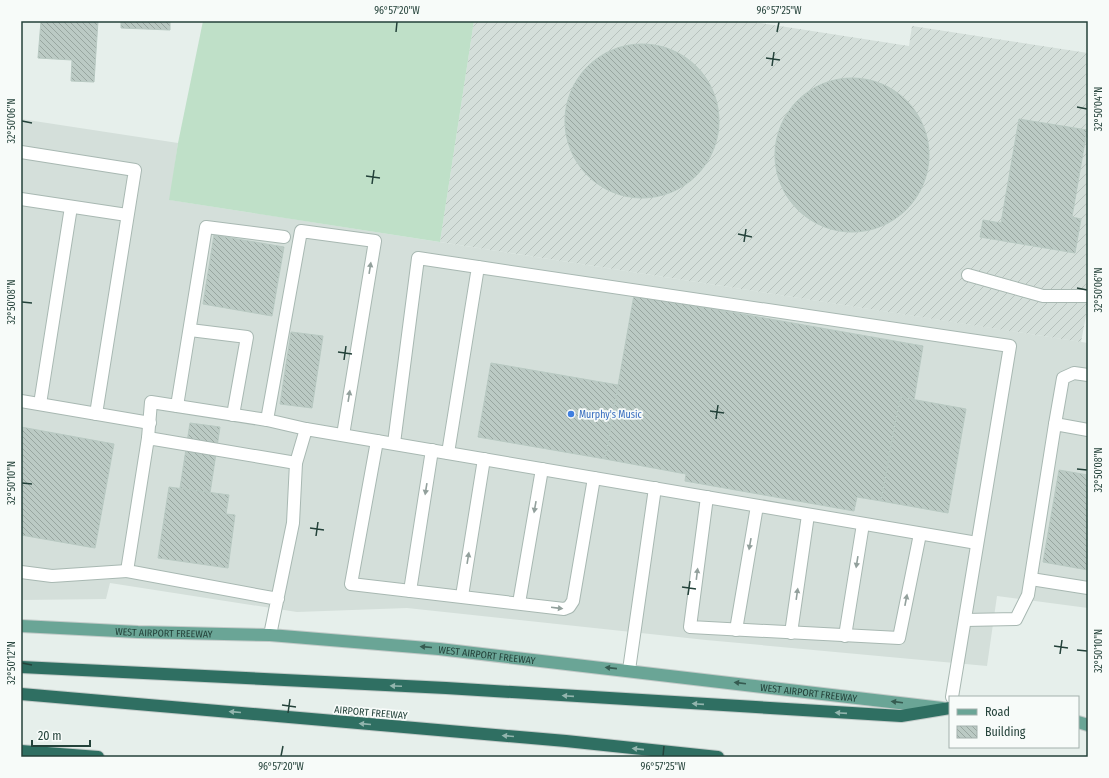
<svg xmlns="http://www.w3.org/2000/svg" width="1109" height="778" font-family="'Fira Sans Condensed',sans-serif">
	<defs>
		<pattern id="industrial-furrows" width="10" height="10" patternUnits="userSpaceOnUse"><rect width="10" height="10" fill="#d4dfda"/><path d="M-1 1l2-2M0 10L10 0M9 11l2-2" fill="none" stroke="#b6c1bc"/></pattern>
		<pattern id="building-back-hatch" width="6" height="6" patternUnits="userSpaceOnUse"><rect width="6" height="6" fill="#bbcac4"/><path d="M-1 5l2 2M0 0l6 6M5-1l2 2" fill="none" stroke="#98a6a0"/></pattern>
	</defs>
	<rect width="100%" height="100%" fill="#e6efeb"/>
	<path fill="#d4dfda" d="M21 119 178 143 170 200 1088 343V608L997 596 987 666 706 640 407 608 297 612 110 583 106 599 21 600Z"/>
	<path fill="url(#industrial-furrows)" d="M474 21H747L909 46 912 26 1088 53V305L1081 342 440 242Z"/>
	<path fill="#bfe0c8" d="M203 21H474L440 242 169 200 178 143Z"/>
	<g fill="url(#building-back-hatch)" stroke="#b8c9c2">
		<path d="M41 21H98L94 82 71 81 72 60 38 58Z"/>
		<path d="M121 21H170V30L121 28Z"/>
		<circle cx="642" cy="121" r="77"/>
		<circle cx="852" cy="155" r="77"/>
		<path d="M1019 119 1087 130 1072 217 1081 219 1075 253 980 237 983 220 1001 223Z"/>
		<path d="M214 235 284 247 272 316 203 304Z"/>
		<path d="M634 295 923 346 914 400 900 397 881 501 857 497 854 511 685 481 686 474 605 459Z"/>
		<path d="M291 332 323 336 312 408 280 404Z"/>
		<path d="M491 363 618 385 605 459 478 437Z"/>
		<path d="M900 397 966 409 948 513 881 501Z"/>
		<path d="M190 423 220 427 210 493 180 488Z"/>
		<path d="M21 427 114 444 95 548 21 535Z"/>
		<path d="M1059 470 1088 475V570L1043 562Z"/>
		<path d="M169 487 229 495 226 514 235 515 228 568 158 558Z"/>
	</g>
	<g fill="none" stroke-linecap="round" stroke-linejoin="round">
		<defs>
			<g id="minor">
				<path d="M21 152 135 170 96 414"/>
				<path d="M21 199 127 215"/>
				<path d="M478 267 1010 346 952 697"/>
				<path d="M968 275 1043 296H1088"/>
				<path d="M190 330 247 337 233 415"/>
				<path d="M21 401 150 423"/>
				<path d="M40 404 71 207"/>
				<path d="M177 406 206 227 284 237"/>
				<path d="M1055 424 1063 378 1074 373 1088 375"/>
				<path d="M306 429 267 420 301 231 375 241 343 435"/>
				<path d="M148 438 151 402 267 420"/>
				<path d="M377 441 351 584 564 609 569 607 573 601 594 478"/>
				<path d="M394 443 418 258 478 267 448 453"/>
				<path d="M296 463 306 429 977 543"/>
				<path d="M707 497 690 627 899 638 920 534"/>
				<path d="M21 572 52 576 127 571"/>
				<path d="M1031 579 1088 588"/>
				<path d="M410 591 432 450"/>
				<path d="M462 596 484 459"/>
				<path d="M519 603 542 469"/>
				<path d="M965 620 1016 619 1028 595 1055 424 1088 430"/>
				<path d="M736 630 757 506"/>
				<path d="M791 633 808 515"/>
				<path d="M270 635 293 523 296 463 148 438 127 571 278 599"/>
				<path d="M845 636 863 524"/>
				<path d="M629 670 655 488"/>
			</g>
			<g id="major">
				<path id="s1" d="M21 626 138 632 270 635 439 649 942 708"/>
				<path d="M1078 722 1088 725"/>
			</g>
			<g id="highway">
				<path d="M21 667 446 688 901 716 950 708"/>
				<path d="M21 694 566 741 718 757"/>
				<path d="M21 751 98 757"/>
			</g>
		</defs>
		<use href="#minor" stroke="#a8b8b2" stroke-width="14"/>
		<use href="#major" stroke="#c2cac8" stroke-width="14"/>
		<use href="#highway" stroke="#c2cac8" stroke-width="14"/>
		<use href="#minor" stroke="#fff" stroke-width="12"/>
		<use href="#major" stroke="#6aa596" stroke-width="12"/>
		<use href="#highway" stroke="#2f6f62" stroke-width="12"/>
	</g>
	<defs><path id="oneway-solid" d="M-6-.8H1V-3.2L6.5 0L1 3.2V.8H-6Z"/></defs>
	<g fill="#92a09c">
		<use href="#oneway-solid" transform="translate(370 268) rotate(-81)"/>
		<use href="#oneway-solid" transform="translate(349 396) rotate(-81)"/>
		<use href="#oneway-solid" transform="translate(426 489) rotate(99)"/>
		<use href="#oneway-solid" transform="translate(535 507) rotate(100)"/>
		<use href="#oneway-solid" transform="translate(750 544) rotate(100)"/>
		<use href="#oneway-solid" transform="translate(468 558) rotate(-81)"/>
		<use href="#oneway-solid" transform="translate(857 562) rotate(99)"/>
		<use href="#oneway-solid" transform="translate(697 574) rotate(-83)"/>
		<use href="#oneway-solid" transform="translate(797 594) rotate(-82)"/>
		<use href="#oneway-solid" transform="translate(906 600) rotate(-79)"/>
		<use href="#oneway-solid" transform="translate(557 608) rotate(7)"/>
	</g>
	<g fill="#365b51">
		<use href="#oneway-solid" transform="translate(426 647) rotate(-175)"/>
		<use href="#oneway-solid" transform="translate(611 668) rotate(-174)"/>
		<use href="#oneway-solid" transform="translate(740 683) rotate(-173)"/>
		<use href="#oneway-solid" transform="translate(897 702) rotate(-173)"/>
	</g>
	<g fill="#93b5ae">
		<use href="#oneway-solid" transform="translate(396 686) rotate(-177)"/>
		<use href="#oneway-solid" transform="translate(568 696) rotate(-176)"/>
		<use href="#oneway-solid" transform="translate(698 704) rotate(-176)"/>
		<use href="#oneway-solid" transform="translate(235 712) rotate(-175)"/>
		<use href="#oneway-solid" transform="translate(841 713) rotate(-176)"/>
		<use href="#oneway-solid" transform="translate(365 724) rotate(-175)"/>
		<use href="#oneway-solid" transform="translate(508 736) rotate(-175)"/>
		<use href="#oneway-solid" transform="translate(638 749) rotate(-174)"/>
	</g>
	<path fill="none" stroke="#24423a" stroke-width="1.5" d="M396 32 397 22M777 32 779 22M766 58 780 60M772 66 774 52M1077 107 1087 109M22 121 32 123M366 176 380 178M372 184 374 170M738 234 752 237M744 242 746 229M1077 288 1087 290M22 302 32 303M338 352 352 354M344 360 346 346M710 411 724 413M716 419 718 405M1077 469 1087 470M22 483 32 484M310 528 324 530M316 536 318 522M682 587 696 589M688 595 690 581M1054 646 1068 648M1077 650 1087 651M1060 654 1062 640M22 663 32 665M282 705 296 707M288 713 290 699M281 756 283 746M663 756 664 746"/>
	<circle fill="#3f7fe0" stroke="#f7fbf9" stroke-width="1.5" cx="571" cy="414" r="4"/>
	<g text-anchor="middle" stroke-width="3.5" stroke-linejoin="round" paint-order="stroke">
		<g font-size="10" fill="#366cbe" stroke="#f7fbf9" text-anchor="start">
			<text x="579" y="418">Murphy's Music</text>
		</g>
		<g font-size="10" fill="#24423a" stroke="#f7fbf9">
			<text dy="4" stroke="none"><textPath href="#s1" startOffset="143">WEST AIRPORT FREEWAY</textPath></text>
			<text dy="4" stroke="none"><textPath href="#s1" startOffset="467">WEST AIRPORT FREEWAY</textPath></text>
			<text dy="4" stroke="none"><textPath href="#s1" startOffset="791">WEST AIRPORT FREEWAY</textPath></text>
			<text transform="translate(371 712) rotate(5)" y="4">AIRPORT FREEWAY</text>
		</g>
	</g>
	<rect width="1109" height="778" fill="none" stroke="#f7fbf9" stroke-width="44"/>
	<rect x="949" y="696" width="130" height="52" fill="#f7fbf9" stroke="#a3b1ad"/>
	<rect x="957" y="709" width="20" height="6" fill="#6aa596" stroke="#a3b1ad"/>
	<text x="985" y="716" font-size="12" fill="#24423a">Road</text>
	<rect x="957" y="726" width="20" height="12" fill="url(#building-back-hatch)" stroke="#a3b1ad"/>
	<text x="985" y="736" font-size="12" fill="#24423a">Building</text>
	<path d="M32 740v6h58v-6" fill="none" stroke="#24423a" stroke-width="2"/>
	<text x="38" y="740" font-size="12" fill="#24423a" stroke="#f7fbf9" stroke-width="3" paint-order="stroke">20 m</text>
	<rect x="22" y="22" width="1065" height="734" fill="none" stroke="#24423a" stroke-width="1.5"/>
	<g font-size="10" text-anchor="middle" fill="#24423a">
		<text x="397" y="14">96°57'20"W</text>
		<text x="779" y="14">96°57'25"W</text>
		<text transform="translate(1098 109) rotate(-90)" y="4">32°50'04"N</text>
		<text transform="translate(11 121) rotate(-90)" y="4">32°50'06"N</text>
		<text transform="translate(1098 290) rotate(-90)" y="4">32°50'06"N</text>
		<text transform="translate(11 302) rotate(-90)" y="4">32°50'08"N</text>
		<text transform="translate(1098 470) rotate(-90)" y="4">32°50'08"N</text>
		<text transform="translate(11 483) rotate(-90)" y="4">32°50'10"N</text>
		<text transform="translate(1098 651) rotate(-90)" y="4">32°50'10"N</text>
		<text transform="translate(11 663) rotate(-90)" y="4">32°50'12"N</text>
		<text x="281" y="770">96°57'20"W</text>
		<text x="663" y="770">96°57'25"W</text>
	</g>
</svg>
